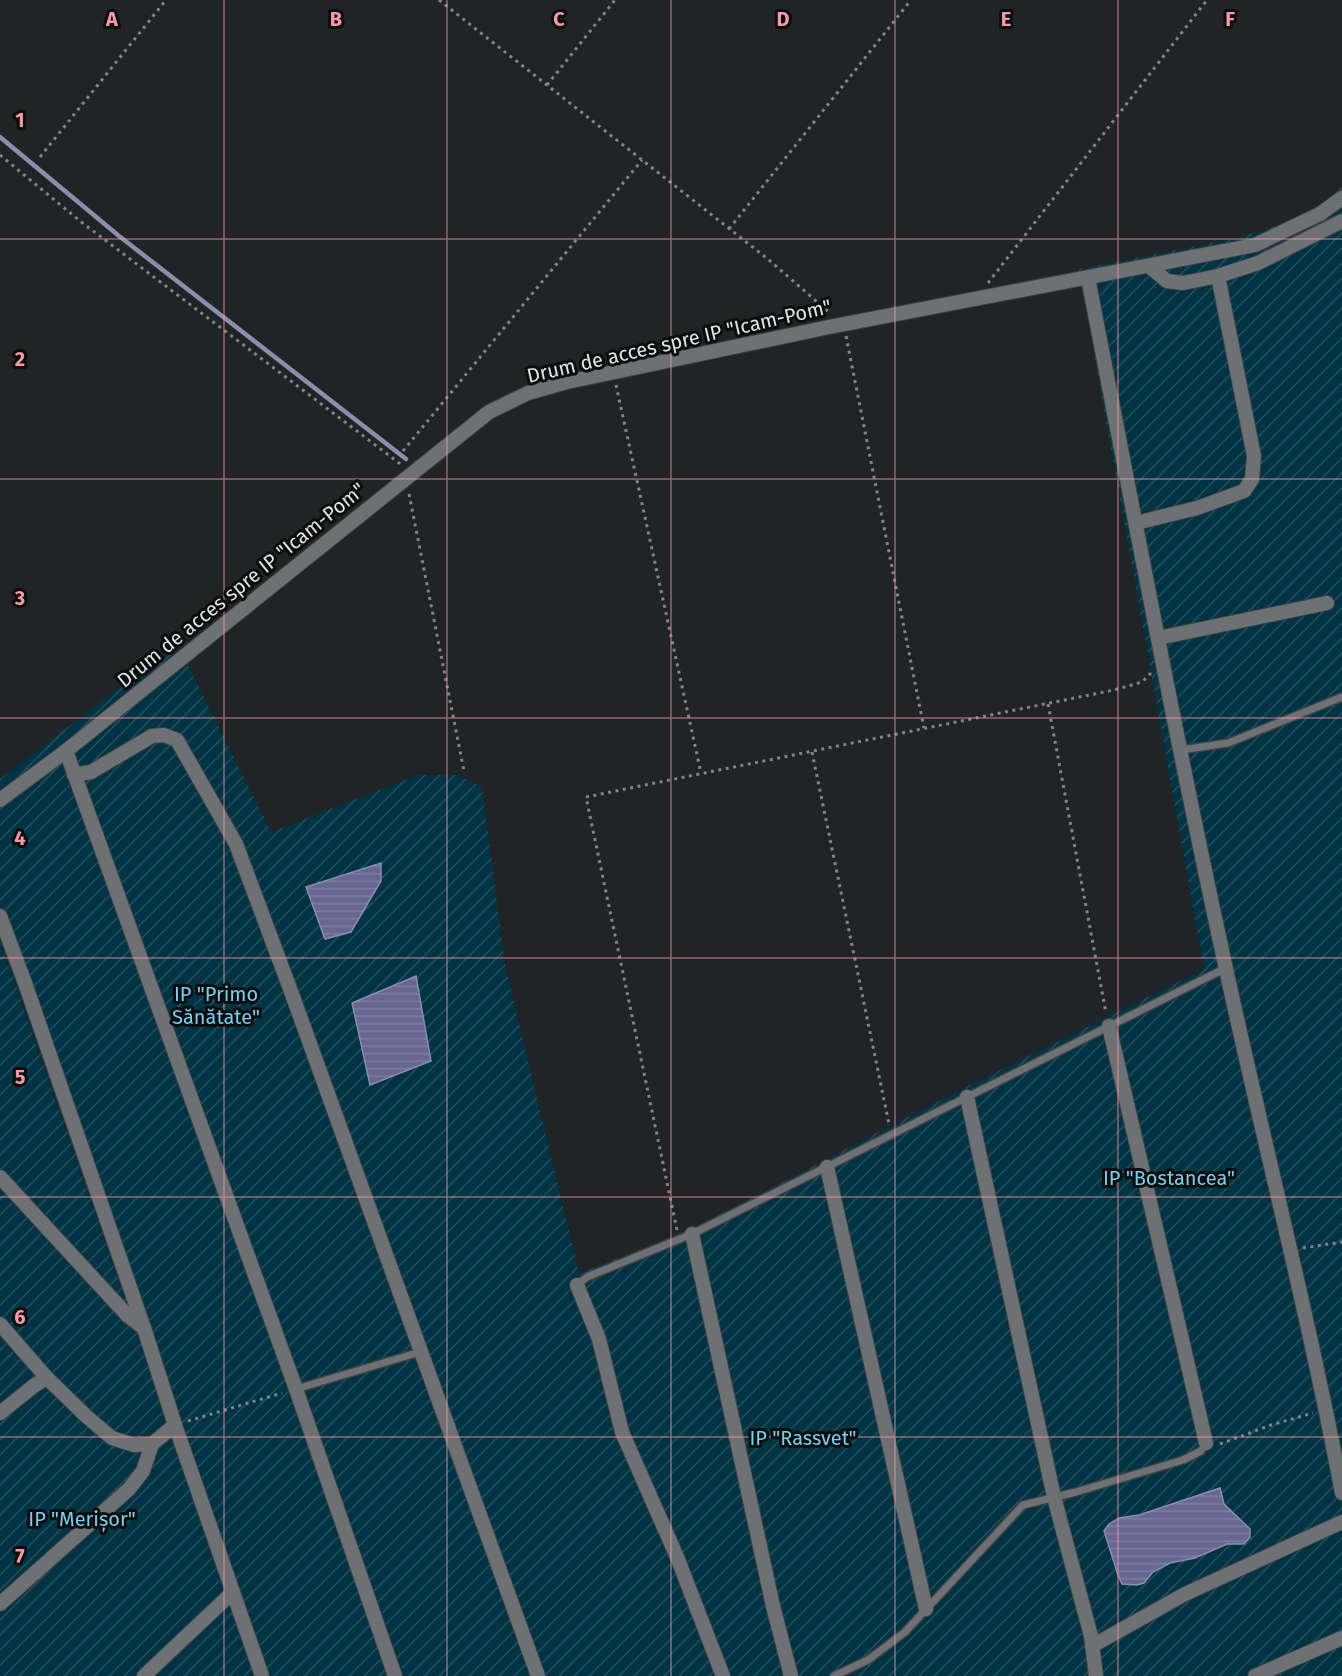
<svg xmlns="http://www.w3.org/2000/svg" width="1342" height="1676" font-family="'Fira Sans',sans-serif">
	<defs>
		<pattern id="garden-furrows" width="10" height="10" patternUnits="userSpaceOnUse" patternTransform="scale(1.5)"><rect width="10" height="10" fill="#003343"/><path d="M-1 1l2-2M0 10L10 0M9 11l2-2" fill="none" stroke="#25505e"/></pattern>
		<pattern id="water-rules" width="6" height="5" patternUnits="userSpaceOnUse" patternTransform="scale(1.5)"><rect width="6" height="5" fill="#676792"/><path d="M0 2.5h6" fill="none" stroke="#7d7da1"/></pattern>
	</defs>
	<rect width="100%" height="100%" fill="#212425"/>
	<path fill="url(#garden-furrows)" d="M1342 187V1676H0V941L143 1352 0 937V779L177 643 271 832 418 775H457L482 787 505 965 579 1273 685 1232 974 1083 1204 969 1079 269 1233 239 1296 220Z"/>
	<g fill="url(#water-rules)" stroke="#8c8dab" stroke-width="1.5">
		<path d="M381 863V881L351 932 325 939 306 887Z"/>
		<path d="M416 976 431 1061 370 1085 352 1003Z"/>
		<path d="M1220 1488 1224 1504 1250 1529V1537L1244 1544H1227L1195 1558 1170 1563 1153 1572 1144 1583 1137 1585 1122 1584 1118 1575 1104 1531 1109 1524 1119 1518 1139 1515Z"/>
	</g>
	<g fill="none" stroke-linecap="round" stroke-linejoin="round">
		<path stroke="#8c8dab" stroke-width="4.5" d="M0 137 119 236 406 459"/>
		<defs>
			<g id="service">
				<path d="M1181 750 1228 743 1342 697"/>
				<path d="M577 1285 587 1277 692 1234 1226 968"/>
				<path d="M296 1389 420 1352"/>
				<path d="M834 1676 868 1660 905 1632 1023 1505 1076 1492 1183 1460 1201 1451 1206 1443"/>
			</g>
			<g id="minor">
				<path d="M1149 266 1167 281 1183 283 1218 276 1258 263 1342 221"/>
				<path d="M1088 278C1133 509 1176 740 1226 969 1264 1144 1309 1317 1342 1493"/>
				<path d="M1136 523 1197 508 1244 491 1252 479 1254 456 1218 276"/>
				<path d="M1158 638 1327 603"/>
				<path d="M66 751 296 1389 395 1676"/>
				<path d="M74 775 91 772 152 736 164 735 177 740 236 844 292 994 538 1676"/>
				<path d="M0 800 66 751 489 412 528 393 567 382 829 327 1255 245 1320 214 1342 198"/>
				<path d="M0 916 25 983 144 1328 175 1425 262 1676"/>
				<path d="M1109 1026 1206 1443"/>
				<path d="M967 1097 1054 1497 1091 1636 1096 1676"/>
				<path d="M827 1167 926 1609"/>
				<path d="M0 1177 128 1316 144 1328"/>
				<path d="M692 1234 773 1606 791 1676"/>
				<path d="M577 1285 599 1339 622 1432 677 1557 723 1676"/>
				<path d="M0 1324 47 1378 86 1416 112 1438 134 1445 152 1444 175 1425"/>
				<path d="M0 1413 35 1385 47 1378"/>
				<path d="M0 1604 129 1489 143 1471 152 1444"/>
				<path d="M1092 1646 1185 1594 1342 1522"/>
				<path d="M144 1676 233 1592"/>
				<path d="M1255 1676 1342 1638"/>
			</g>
		</defs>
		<use href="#service" stroke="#3f4142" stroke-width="10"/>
		<use href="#minor" stroke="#3f4142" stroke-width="16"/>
		<g stroke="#828485" stroke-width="3" stroke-dasharray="3 4.5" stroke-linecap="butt">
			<path d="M439 0 769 260 831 314"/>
			<path d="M547 85 615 0"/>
			<path d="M0 155 80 221 403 466"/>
			<path d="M40 157 166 0"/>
			<path d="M729 229 911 0"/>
			<path d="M988 283 1207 0"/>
			<path d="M846 336 924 728"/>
			<path d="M616 385 701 773"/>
			<path d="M403 451 642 160"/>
			<path d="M409 494 464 771"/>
			<path d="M1048 704 1106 1013"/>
			<path d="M812 752 889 1124"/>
			<path d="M677 1230 586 797 1114 690 1142 682 1151 673"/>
			<path d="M1303 1248 1342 1242"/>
			<path d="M188 1421 282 1393"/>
			<path d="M1220 1444 1271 1425 1313 1413"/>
		</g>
		<use href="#service" stroke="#6e7173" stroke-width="7"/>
		<use href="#minor" stroke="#6e7173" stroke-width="14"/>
	</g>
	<path fill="none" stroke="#f49aa6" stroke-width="1.5" stroke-opacity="0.55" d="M224 0V1676M447 0V1676M671 0V1676M895 0V1676M1118 0V1676M0 239H1342M0 479H1342M0 718H1342M0 958H1342M0 1197H1342M0 1437H1342"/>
	<g text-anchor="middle" stroke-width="6" stroke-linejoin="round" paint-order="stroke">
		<g font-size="20" fill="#e4e5e6" stroke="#0c0d0d">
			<text transform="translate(679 341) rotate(-13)" y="7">Drum de acces spre IP "Icam-Pom"</text>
			<text transform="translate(241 585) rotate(-39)" y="7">Drum de acces spre IP "Icam-Pom"</text>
		</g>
		<g font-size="20" fill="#77cef0" stroke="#0c0d0d">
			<text x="216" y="1001">IP "Primo<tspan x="216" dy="23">Sănătate"</tspan></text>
			<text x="1169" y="1185">IP "Bostancea"</text>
			<text x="803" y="1445">IP "Rassvet"</text>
			<text x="82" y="1526">IP "Merișor"</text>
		</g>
	</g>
	<g font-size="20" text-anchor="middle" font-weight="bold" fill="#f49aa6" stroke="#0c0d0d" stroke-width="6" stroke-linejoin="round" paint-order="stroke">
		<text x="112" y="26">A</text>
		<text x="336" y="26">B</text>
		<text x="559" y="26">C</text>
		<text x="783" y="26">D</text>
		<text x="1006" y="26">E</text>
		<text x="1230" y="26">F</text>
		<text x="20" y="127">1</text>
		<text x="20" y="366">2</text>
		<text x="20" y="605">3</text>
		<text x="20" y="845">4</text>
		<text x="20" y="1084">5</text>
		<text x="20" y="1324">6</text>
		<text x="20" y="1563">7</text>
	</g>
</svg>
